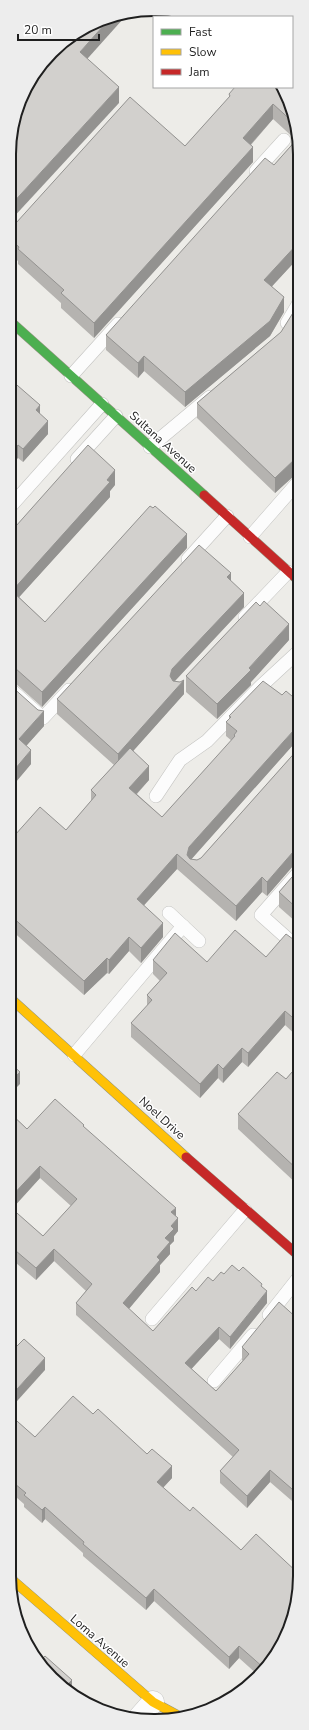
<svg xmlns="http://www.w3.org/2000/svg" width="309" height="1730" font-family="'Nunito Sans',sans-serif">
	<rect width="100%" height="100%" fill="#edece8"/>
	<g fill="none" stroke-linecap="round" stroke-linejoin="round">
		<defs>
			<g id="lane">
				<path d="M256 171 284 140"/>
				<path d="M287 323 300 301"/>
				<path d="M71 376 118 324"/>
				<path d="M150 447 210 397"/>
				<path d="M77 459 116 416"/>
				<path d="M10 507 102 404"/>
				<path d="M250 537 299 481"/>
				<path d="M188 559 227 516"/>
				<path d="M245 617 288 572"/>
				<path d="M10 689 43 718 69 690"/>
				<path d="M156 796 180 760 207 741 260 687 299 651"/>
				<path d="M169 913 199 941"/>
				<path d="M298 948 261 915 299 872"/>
				<path d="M74 1055 183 926"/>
				<path d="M269 1315 299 1277"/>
				<path d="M152 1319 245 1210"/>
				<path d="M214 1381 253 1335"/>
			</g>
			<path id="street" d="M138 1719 153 1702"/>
			<path id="fast" d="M10 321 204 495"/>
			<g id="slow">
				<path d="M9 997 186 1157"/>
				<path d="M9 1577 153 1702 179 1716"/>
			</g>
			<g id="jam">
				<path d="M204 495 299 581"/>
				<path d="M186 1157 299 1256"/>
			</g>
		</defs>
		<use href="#lane" stroke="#c4c4c2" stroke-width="14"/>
		<use href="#street" stroke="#c4c4c2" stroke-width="23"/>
		<use href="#fast" stroke="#939681" stroke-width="10"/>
		<use href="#slow" stroke="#939681" stroke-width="10"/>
		<use href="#jam" stroke="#939681" stroke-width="10"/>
		<use href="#lane" stroke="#fcfcfc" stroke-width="13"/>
		<use href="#street" stroke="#fcfcfc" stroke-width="22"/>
		<use href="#fast" stroke="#4caf50" stroke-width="9"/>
		<use href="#slow" stroke="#ffc107" stroke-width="9"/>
		<use href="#jam" stroke="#c62828" stroke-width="9"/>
	</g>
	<g fill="#b5b3b0" fill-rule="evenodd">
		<path d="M285 90 300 145V256L272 286 284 312 270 336 185 407 144 371 138 378 106 350V335L274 165 296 140 273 119 251 145 253 162 94 338 61 308V303L18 264V261L10 254V225L16 223 185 146 229 98V94Z"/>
		<path d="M300 311 299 474H296L275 493 197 418V403L281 332Z"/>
		<path d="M10 379 40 414 48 434 23 462 18 458Z"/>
		<path d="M299 477V498L297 496V481Z"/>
		<path d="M115 485 110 491V497L19 597 45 622 187 548 42 707 15 683 11 681 10 682 12 528Z"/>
		<path d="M231 581 244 607 175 681 184 694 133 751 149 780 137 794 162 817 232 741 226 736V722L229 719V716L293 745 191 859 197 860 201 858 299 748V864L293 866 267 896 262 892 236 921 177 869 144 905 163 937 141 963 129 951 109 974 107 973 84 995 10 929V830L15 835 66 830 91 801V790L114 765 57 714V699Z"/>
		<path d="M289 640 251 682V685L217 719 186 692V676Z"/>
		<path d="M10 685 44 726 26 746 31 764 15 783 10 779Z"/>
		<path d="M299 869V939L296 936V922L279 907V892Z"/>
		<path d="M297 942H299V1038L285 1025 248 1067 242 1062 223 1083 218 1078 200 1098 131 1037V1023L147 1006V995L160 981 153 974V960L207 962 266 957Z"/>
		<path d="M299 1064V1186L238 1129V1114L286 1079Z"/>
		<path d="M9 1112 27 1129 84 1127 176 1216 178 1231 174 1236V1241L170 1245V1254L160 1265V1272L128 1309 153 1331 196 1291 224 1274 239 1271 262 1287 267 1303 230 1349 219 1339 191 1369 216 1391 243 1361 242 1360V1347L299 1320V1507L270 1482 247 1508 220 1483V1471L233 1457 76 1315V1303L86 1291 54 1261 36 1280 9 1257ZM40 1178 71 1206 43 1236 12 1209Z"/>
		<path d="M9 1414 35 1437 93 1414 172 1478 163 1488 285 1640 258 1675 239 1658 229 1669 154 1601 146 1610 83 1556V1553L45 1519 42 1523 24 1507V1504L9 1491Z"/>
	</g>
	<g fill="#939290">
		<path d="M117 14H123V19L80 67V52L112 16Z"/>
		<path d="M119 87V103L10 221V206Z"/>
		<path d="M273 104V119L243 153V138Z"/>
		<path d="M253 147V162L94 338V323Z"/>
		<path d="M300 241V256L264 295V280Z"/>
		<path d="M284 297V312L270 336 185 407V392Z"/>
		<path d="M144 356V371L138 378V363Z"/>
		<path d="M40 405V418L36 410Z"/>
		<path d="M48 421V434L23 462V449Z"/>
		<path d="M18 445V458L10 467V454Z"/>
		<path d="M296 458V474L275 493V478Z"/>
		<path d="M115 470V485L110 491V497L12 605V591Z"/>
		<path d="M187 534V548L42 707V692Z"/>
		<path d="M231 573V587L227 577Z"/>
		<path d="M244 593V607L172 684 170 676 172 669Z"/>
		<path d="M289 624V640L251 682V685L217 719V704Z"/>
		<path d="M10 667H11V681L10 682Z"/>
		<path d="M184 680V694L118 768V754Z"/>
		<path d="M44 711V726L19 754V739Z"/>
		<path d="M299 729V743L293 745 189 862 187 855 189 847 293 731Z"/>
		<path d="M31 750V764L15 783V769Z"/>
		<path d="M149 766V780L129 802V788Z"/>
		<path d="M299 850V864L293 866 267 896V882L293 852Z"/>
		<path d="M177 854V869L137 913V899Z"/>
		<path d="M262 877V892L236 921V906Z"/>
		<path d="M163 923V937L141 963V948Z"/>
		<path d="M129 937V951L109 974V960Z"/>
		<path d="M107 958V973L84 995V981Z"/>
		<path d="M285 1011V1025L248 1067V1053Z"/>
		<path d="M242 1048V1062L223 1083V1069Z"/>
		<path d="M218 1064V1078L200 1098V1084Z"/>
		<path d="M20 1072V1084L9 1095V1083Z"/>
		<path d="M40 1166V1178L9 1212V1199Z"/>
		<path d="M176 1208V1220L171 1212Z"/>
		<path d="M178 1218V1231L174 1236V1241L170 1245V1254L160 1265V1272L123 1316V1303L157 1257 171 1226Z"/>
		<path d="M54 1249V1261L36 1280V1268Z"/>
		<path d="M267 1291V1303L230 1349V1337Z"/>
		<path d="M219 1327V1339L185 1376V1363Z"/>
		<path d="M45 1358V1370L9 1410V1398Z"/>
		<path d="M172 1466V1478L157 1494V1482Z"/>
		<path d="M270 1470V1482L247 1508V1496Z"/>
		<path d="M45 1507V1519L42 1523V1510Z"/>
		<path d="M154 1589V1601L146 1610V1598Z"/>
		<path d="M239 1646V1658L229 1669V1657Z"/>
		<path d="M72 1680V1691L68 1684Z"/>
	</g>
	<g fill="#d2d0cd" stroke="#939290">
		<path d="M112 16 80 52 119 87 10 206V136L28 82 66 39Z"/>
		<path d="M235 87H283L285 90 294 123 273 104 243 138 253 147 94 323 61 293 64 290 18 249 19 247 10 239V225L16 223 130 97 185 146 230 96 229 94Z"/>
		<path d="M298 138 300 145V241L264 280 284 297 270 321 185 392 144 356 138 363 106 335 265 158 274 165Z"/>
		<path d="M296 308 300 311 299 459 296 458 275 478 197 403 281 332Z"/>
		<path d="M10 379 40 405 36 410 48 421 23 449 18 445 10 454Z"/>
		<path d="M88 445 115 470 107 480 110 482 12 591 45 622 150 506 153 508 155 506 187 534 42 692 15 668 11 667H10V528H12L16 526Z"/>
		<path d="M299 477V483L297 481Z"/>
		<path d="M199 545 231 573 227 577 244 593 172 669 170 676 173 681 180 682 184 680 118 754 57 699Z"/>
		<path d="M264 601 289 624 249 668 251 670 217 704 186 676 256 602 260 606Z"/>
		<path d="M263 681 282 695 286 691 299 702V729L293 731 189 847 187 855 190 859 197 860 201 858 299 748V850L293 852 267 882 262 877 236 906 177 854 137 899 163 923 141 948 129 937 109 960 107 958 84 981 10 915V830L15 835 40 807 66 830 96 795 91 790 130 748 149 766 129 788 162 817 235 736 234 735 237 731 226 722 231 717 229 716Z"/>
		<path d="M10 685 38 710 44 711 19 739 31 750 15 769 10 765Z"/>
		<path d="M299 869V910L279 892Z"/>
		<path d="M299 918V924L296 921Z"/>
		<path d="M235 930 266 957 286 934 297 942H299V1023L285 1011 248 1053 242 1048 223 1069 218 1064 200 1084 131 1023 152 1000 147 995 167 973 153 960 175 933 207 962Z"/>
		<path d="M9 1062 20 1072 9 1083Z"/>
		<path d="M299 1064V1171L238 1114 277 1072 286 1079Z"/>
		<path d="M55 1099 84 1125 83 1126 176 1208 171 1212 178 1218 171 1226 174 1229 165 1238 170 1242 157 1257 160 1260 123 1303 153 1331 192 1287 196 1291 208 1277 213 1281 221 1272 224 1274 232 1265 239 1271 243 1267 262 1284 261 1286 267 1291 230 1337 219 1327 185 1363 216 1391 249 1354 242 1347 279 1302 299 1320V1495L270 1470 247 1496 220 1471 239 1450 76 1303 92 1284 54 1249 36 1268 9 1245V1206L43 1236 77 1199 40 1166 9 1199V1112L27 1129Z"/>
		<path d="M24 1339 45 1358 9 1398V1354Z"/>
		<path d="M73 1396 93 1414 98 1409 147 1454 152 1449 172 1466 157 1482 190 1511 193 1507 241 1550 256 1534 299 1574V1594L285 1640 264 1668 239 1646 229 1657 154 1589 146 1598 83 1544 84 1542 45 1507 42 1510 24 1495 26 1493 9 1479V1414L35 1437Z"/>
		<path d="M45 1656 72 1680 68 1684 87 1701 86 1703 51 1678 37 1657 41 1660Z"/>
	</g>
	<g text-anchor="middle" stroke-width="3" stroke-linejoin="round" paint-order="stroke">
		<g font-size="12" fill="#1f1f1f" stroke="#fff">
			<text transform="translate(163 442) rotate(42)" y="4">Sultana Avenue</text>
			<text transform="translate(162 1118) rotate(42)" y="4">Noel Drive</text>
			<text transform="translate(100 1641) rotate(41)" y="4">Loma Avenue</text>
		</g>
	</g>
	<path d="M0 0H309V1730H0ZM154 16H155A138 138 0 0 1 293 154V1576A138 138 0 0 1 155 1714H154A138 138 0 0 1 16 1576V154A138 138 0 0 1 154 16Z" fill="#ededed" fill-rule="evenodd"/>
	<path fill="none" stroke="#1f1f1f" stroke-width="2" d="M154 16H155A138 138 0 0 1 293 154V1576A138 138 0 0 1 155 1714H154A138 138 0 0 1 16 1576V154A138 138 0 0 1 154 16Z"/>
	<rect x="153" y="16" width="140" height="72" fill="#ffffff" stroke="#a5a5a5"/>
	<rect x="161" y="29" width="20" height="6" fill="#4caf50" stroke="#a5a5a5"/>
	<text x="189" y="36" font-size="12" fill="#1f1f1f">Fast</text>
	<rect x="161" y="49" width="20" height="6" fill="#ffc107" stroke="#a5a5a5"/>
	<text x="189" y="56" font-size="12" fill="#1f1f1f">Slow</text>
	<rect x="161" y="69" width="20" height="6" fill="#c62828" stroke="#a5a5a5"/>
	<text x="189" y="76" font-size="12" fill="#1f1f1f">Jam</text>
	<path d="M18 34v6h81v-6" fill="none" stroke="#1f1f1f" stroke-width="2"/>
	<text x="24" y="34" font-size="12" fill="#1f1f1f" stroke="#ffffff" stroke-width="3" paint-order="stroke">20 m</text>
</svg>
